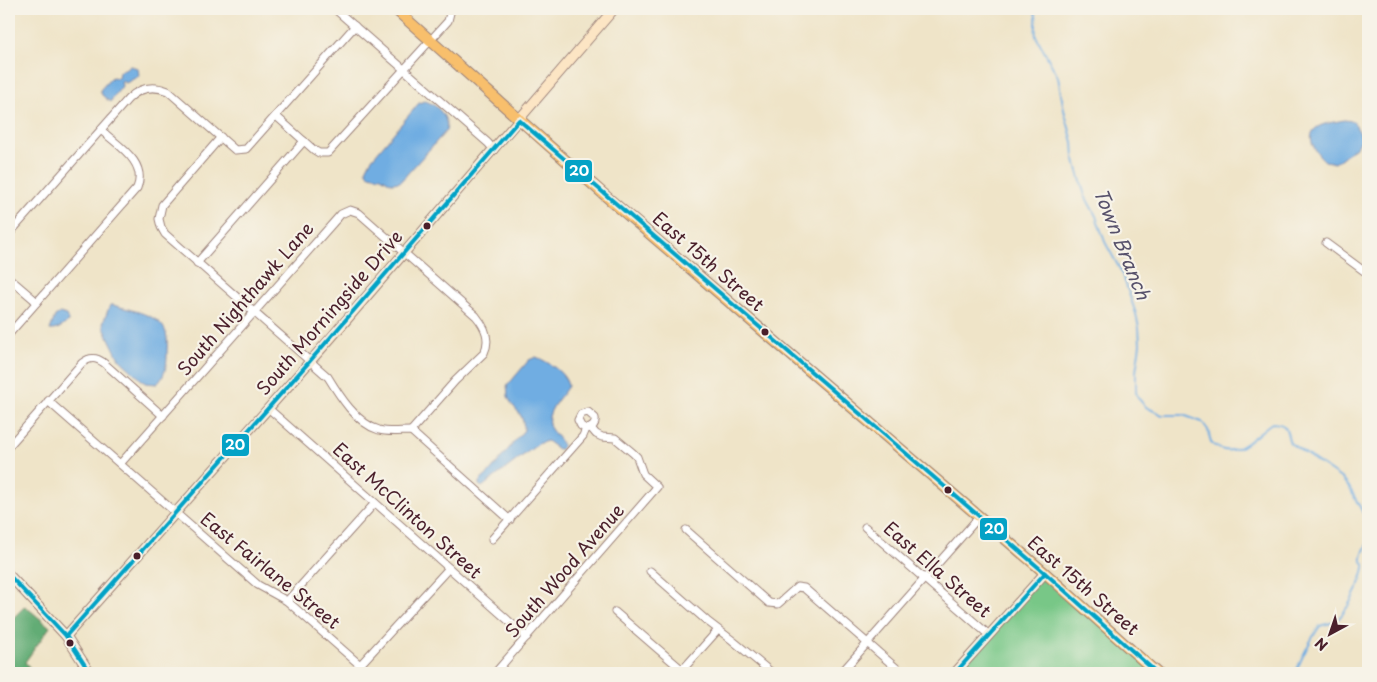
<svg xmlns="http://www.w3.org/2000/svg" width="1377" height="682" font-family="'Playpen Sans',sans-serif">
	<rect width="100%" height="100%" fill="#f7f3e8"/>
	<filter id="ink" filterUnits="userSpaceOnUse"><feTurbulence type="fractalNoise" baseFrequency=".02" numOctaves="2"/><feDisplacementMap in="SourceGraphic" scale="10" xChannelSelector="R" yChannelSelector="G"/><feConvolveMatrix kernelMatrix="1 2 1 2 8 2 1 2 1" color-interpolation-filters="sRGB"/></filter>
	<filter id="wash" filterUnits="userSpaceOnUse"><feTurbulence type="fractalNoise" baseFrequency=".0096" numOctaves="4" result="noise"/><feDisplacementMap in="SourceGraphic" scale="20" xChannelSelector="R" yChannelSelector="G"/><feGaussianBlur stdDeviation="1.12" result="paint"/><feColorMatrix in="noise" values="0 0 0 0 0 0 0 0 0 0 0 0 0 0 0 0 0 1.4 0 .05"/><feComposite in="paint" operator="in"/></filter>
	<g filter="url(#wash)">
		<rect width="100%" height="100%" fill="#efe4c8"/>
		<path fill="#78c787" stroke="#617359" d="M1045 573 1157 673H955Z"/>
		<path fill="#62ac74" stroke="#566650" d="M25 606 50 627 25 662 34 673H9V622Z"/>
		<g fill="#70ade2" stroke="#5d6686">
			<path d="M130 66 138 68 139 76 126 83 121 81 122 86 110 102 102 95 100 90 112 77 118 78 119 72Z"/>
			<path d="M424 101C436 103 450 118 446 131L400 182 391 183 381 177 369 175 366 170 371 160 419 103Z"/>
			<path d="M1344 120 1353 121 1361 135 1362 139 1356 147 1335 163 1325 161C1318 155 1306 140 1314 130 1320 123 1336 122 1344 120Z"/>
			<path d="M110 305H113C129 310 161 314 166 333 168 340 167 349 167 356 167 366 164 378 157 384L145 383 119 359 104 328 103 323Z"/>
			<path d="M60 313 66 315 69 321C64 325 57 331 50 330L55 316Z"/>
			<path d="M536 357C547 361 566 373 568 386 561 398 542 414 551 429 555 435 560 439 563 446L561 449H558L547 441 538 444 482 487 479 485V482L489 473 524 430C523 411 516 413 509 399 507 396 508 390 507 386L529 360Z"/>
		</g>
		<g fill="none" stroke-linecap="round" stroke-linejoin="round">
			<g stroke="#70ade2" stroke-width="2">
				<path d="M1032 9C1040 16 1034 26 1036 36L1058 77 1064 110 1073 142 1074 157 1085 196 1096 216 1105 242 1122 273 1136 314 1139 328 1140 344 1136 372V392L1138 398 1146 407 1162 415H1183L1202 422 1208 430 1211 443C1235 464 1253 435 1272 423 1289 424 1285 429 1290 443L1342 479 1349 487 1368 522"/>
				<path d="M166 12 169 9"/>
				<path d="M1296 673C1299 662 1313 635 1320 626 1324 624 1330 624 1334 622 1346 615 1362 582 1364 568 1365 562 1364 567 1362 561 1361 555 1365 548 1368 543"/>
			</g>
		</g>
	</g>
	<g filter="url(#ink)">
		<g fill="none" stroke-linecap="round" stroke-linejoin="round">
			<defs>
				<g id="street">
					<path d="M335 9 488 143 494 150"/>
					<path d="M276 116 314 150 319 153H328L448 21 451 9"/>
					<path d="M221 137 162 205 159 219 161 227 165 234 328 377C339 395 357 424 379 430 389 433 400 431 411 431L510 520"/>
					<path d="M9 234 128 99C140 87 153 85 168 91L235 150 246 149 355 26"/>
					<path d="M1326 243 1368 274"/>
					<path d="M197 263 304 141"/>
					<path d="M9 278 37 302"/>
					<path d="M9 334 137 188C148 162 117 145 101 130"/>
					<path d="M48 401 258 585 287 601 360 665 449 568"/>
					<path d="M268 408 527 637"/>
					<path d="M9 446 82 363C90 357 96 357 104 363L163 416"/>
					<path d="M120 464 341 214 350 210 359 213 476 316C485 327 491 339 484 353L455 381 411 431"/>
					<path d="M865 527 989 635"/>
					<path d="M686 530 769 603 778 604 797 587 804 588 902 673"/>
					<path d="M492 539 583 436 586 429C593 428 596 424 595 418L588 412 581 414 578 420 581 426 586 429"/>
					<path d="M650 571 707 621 732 640 772 673"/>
					<path d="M287 601 375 503"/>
					<path d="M615 612 680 668 685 667 718 630"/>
					<path d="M495 673 657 487 643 474 637 457 633 453 615 438 602 437 596 434 591 428"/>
					<path d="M841 673 979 517"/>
				</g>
				<g id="secondary">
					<path d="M9 575 66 636 90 673"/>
					<path d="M66 636 330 339 614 9"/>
					<path d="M955 673 1045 573"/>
				</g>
				<path id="primary" d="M395 9 608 198 1045 573 1157 673"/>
			</defs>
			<use href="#street" stroke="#9c827a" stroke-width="9"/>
			<use href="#secondary" stroke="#9c827a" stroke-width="11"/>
			<use href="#primary" stroke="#9c827a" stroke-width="12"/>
			<use href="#street" stroke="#fff" stroke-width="7"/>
			<use href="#secondary" stroke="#fce5c4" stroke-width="9"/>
			<use href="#primary" stroke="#f8bf6c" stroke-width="10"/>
			<defs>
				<g id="bus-1">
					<path d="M9 575 66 636 90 673"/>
					<path d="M66 636 310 361 519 120 1045 573 1157 673"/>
					<path d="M955 673 1045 573"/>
				</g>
			</defs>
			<use href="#bus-1" stroke="#f7f3e8" stroke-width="8"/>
			<use href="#bus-1" stroke="#04a2c6" stroke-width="4"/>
		</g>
	</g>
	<g fill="#4a1f2b" stroke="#f7f3e8" stroke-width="2">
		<circle cx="427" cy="226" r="4.5"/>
		<circle cx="765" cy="332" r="4.5"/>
		<circle cx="948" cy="490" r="4.5"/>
		<circle cx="137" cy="556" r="4.5"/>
		<circle cx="70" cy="643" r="4.5"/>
	</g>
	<g text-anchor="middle" stroke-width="4.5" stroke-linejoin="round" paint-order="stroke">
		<g font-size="18" fill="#4a1f2b" stroke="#f7f3e8">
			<text transform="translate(708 262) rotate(41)" y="6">East 15th Street</text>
			<text transform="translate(246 299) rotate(-49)" y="6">South Nighthawk Lane</text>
			<text transform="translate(330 313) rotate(-49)" y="6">South Morningside Drive</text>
			<text transform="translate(407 511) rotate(42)" y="6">East McClinton Street</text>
			<text transform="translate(937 570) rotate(41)" y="6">East Ella Street</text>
			<text transform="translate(270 571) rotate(39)" y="6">East Fairlane Street</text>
			<text transform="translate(565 571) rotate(-49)" y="6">South Wood Avenue</text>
			<text transform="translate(1083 586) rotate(41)" y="6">East 15th Street</text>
		</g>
		<g font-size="19" font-style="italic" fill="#57516b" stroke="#f7f3e8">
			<text transform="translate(1122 244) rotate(68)" y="7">Town Branch</text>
		</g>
	</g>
	<g stroke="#f7f3e8" stroke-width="2">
		<rect x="564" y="159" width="29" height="24" rx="5" fill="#04a2c6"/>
		<rect x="221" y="433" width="29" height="24" rx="5" fill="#04a2c6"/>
		<rect x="979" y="517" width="29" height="24" rx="5" fill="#04a2c6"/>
	</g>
	<g font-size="14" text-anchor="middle" font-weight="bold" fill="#fff">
		<text x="579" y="176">20</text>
		<text x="235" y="450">20</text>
		<text x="994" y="534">20</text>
	</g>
	<rect width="1377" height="682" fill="none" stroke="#f7f3e8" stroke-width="30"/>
	<g transform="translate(1330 634) rotate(220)" stroke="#f7f3e8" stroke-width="4" paint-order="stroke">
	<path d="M0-4L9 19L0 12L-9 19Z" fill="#4a1f2b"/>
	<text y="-8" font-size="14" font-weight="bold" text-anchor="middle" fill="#4a1f2b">N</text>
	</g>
</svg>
